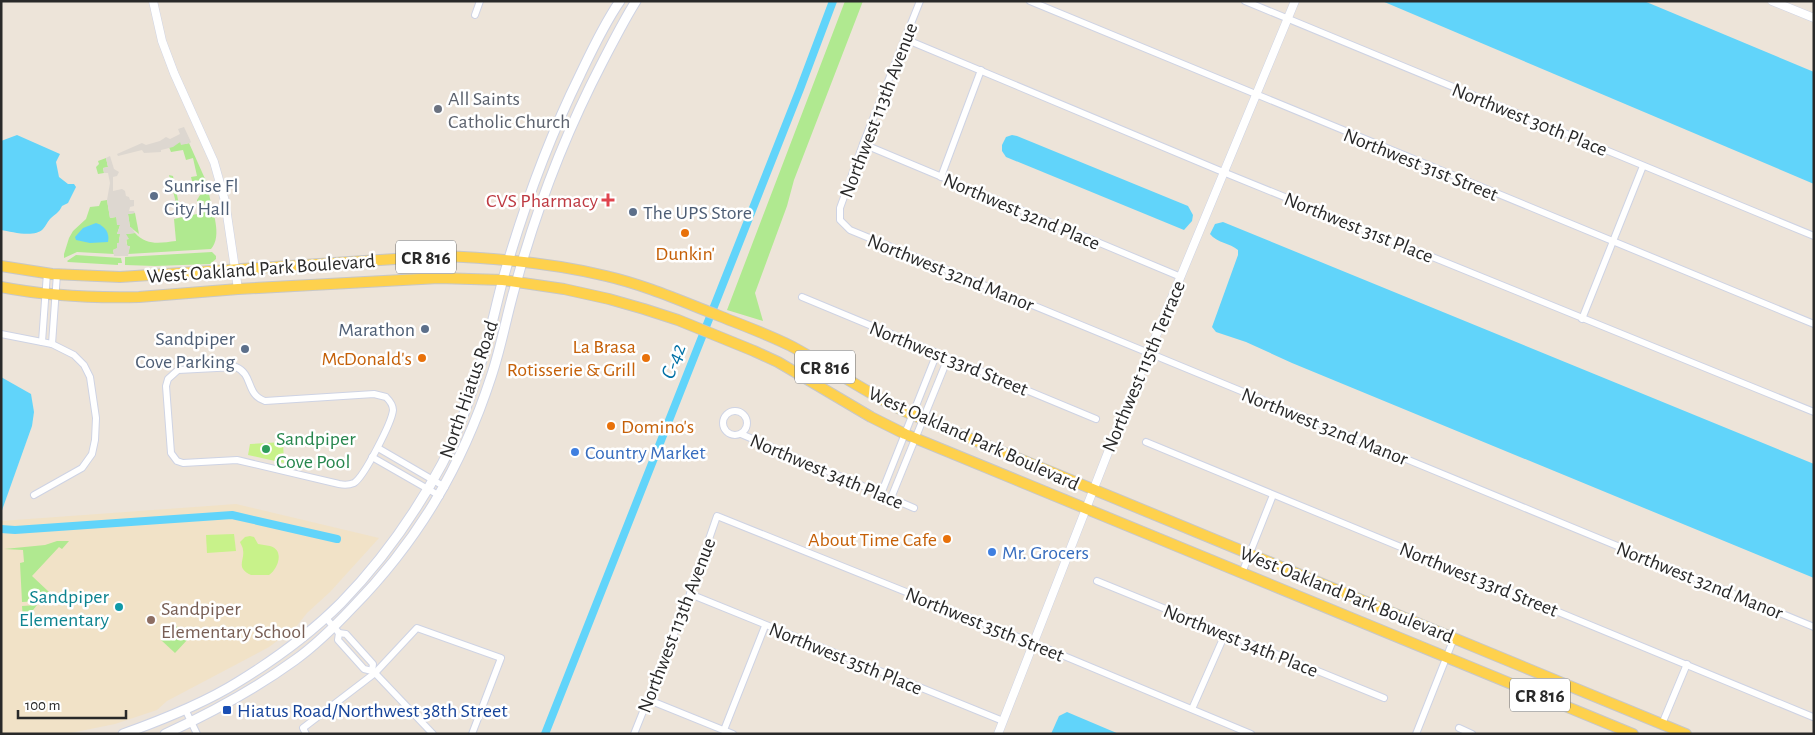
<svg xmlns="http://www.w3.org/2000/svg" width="1815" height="735" font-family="'Alegreya Sans',sans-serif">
	<rect width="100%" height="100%" fill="#ede4d9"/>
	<path fill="#f1e2c7" d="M236 504 379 538 330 592 307 613 296 627 269 647 167 701 157 710 115 724 66 734H1V521Z"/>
	<g fill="#b0e990">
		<path d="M845 1H863L794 180 787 206 755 293 763 321 727 310Z"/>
		<path d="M180 142 185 144 189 143 206 181 204 183 197 184 192 181 191 177 197 176 193 158 186 160 183 150 171 152 169 147Z"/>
		<path d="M106 158 108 167 103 168 104 173 98 174 96 167 99 164 98 161Z"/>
		<path d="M169 175 173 176 181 214 179 215Z"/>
		<path d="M204 193 209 194C212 210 223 236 211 249L128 254 130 246H127L126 234 135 233C147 246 160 243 176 241L174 219 206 212 204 201 197 202V200L200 195Z"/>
		<path d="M107 200 110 218 116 217 120 225 117 234H120L118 248 113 250 114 254 77 252 64 258V254L69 238 73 231 86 219 90 207 99 206 101 201Z"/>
		<path d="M135 213 139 234 130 227 128 214Z"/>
		<path d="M212 252 216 256V259L210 264 155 266 125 265V257Z"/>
		<path d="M76 255 121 258 122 263H118V265L68 262 67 261Z"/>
		<path d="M57 541H69L62 549 59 547 32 576 49 592 41 601 22 602 20 563 24 562 23 550 4 549 45 545Z"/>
		<path d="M37 605 26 619 23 618 22 606Z"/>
		<path d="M175 625 189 638 175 653 161 640Z"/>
	</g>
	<g fill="#c8f28a">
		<path d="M283 442 284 463 248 455 250 444Z"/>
		<path d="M234 534 236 551 207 553 206 535Z"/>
		<path d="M250 536 254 537 258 544C262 545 266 545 270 546 285 550 278 569 269 575H251C235 567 245 561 243 550 243 547 241 545 240 542L245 537Z"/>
	</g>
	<g fill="#ddd7d0">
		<path d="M184 127 191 142 190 143 181 145 180 142 173 147 161 150V152L144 153 142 150 118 156 117 154 142 143 146 145 160 141 166 137 170 139 180 134 178 129Z"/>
		<path d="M110 156 114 169 119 172 117 176 113 177V191L122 189 125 191 126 196 129 197 130 200H134V206L130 207 129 211H134L135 213 128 214 130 227 132 228 135 233 126 234 129 239 126 240V243L128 246H130L128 256H114L113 250 117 248V243H119V238L120 237V234H117L120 225H117L116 217 110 218 107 200 110 183 108 173H104L103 168 108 167 106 158Z"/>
	</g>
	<g fill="#61d4fa">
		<path d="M1382 1H1644L1814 72V184Z"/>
		<path d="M17 135 60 154 56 162 59 177 68 184H74L76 187 68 203 62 206C59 213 55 214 50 219 47 222 46 226 43 229 35 238 12 232 1 230V141Z"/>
		<path d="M1012 135 1017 136 1188 206 1193 215 1192 221 1184 230 1006 157 1002 151V145L1006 137Z"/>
		<path d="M1223 222 1814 464V578L1292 363 1246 342 1216 332 1212 327 1238 255V250C1230 243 1217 243 1210 234L1215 224Z"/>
		<path d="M96 223C105 226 110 233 108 242L90 243 76 240 75 237 83 228Z"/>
		<path d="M1 377 31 394 34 412 32 426 1 513Z"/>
		<path d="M1067 712 1119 734H1051L1059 716Z"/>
	</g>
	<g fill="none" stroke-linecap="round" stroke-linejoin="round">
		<g stroke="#61d4fa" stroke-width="8">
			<path d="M1 529 15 530 232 515 337 539"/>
			<path d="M545 734 800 89 833 1"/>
		</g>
		<defs>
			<g id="minor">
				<path d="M920 1 863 144 840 208V220L850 230 1814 627"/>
				<path d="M1030 1 1814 324"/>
				<path d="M1245 1 1814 236"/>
				<path d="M475 15 480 1"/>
				<path d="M905 39 1223 172 1814 412"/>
				<path d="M863 144 1181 277"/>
				<path d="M941 177 981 70"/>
				<path d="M802 297 1096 419"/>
				<path d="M1582 319 1643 166"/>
				<path d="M1 334 52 344 74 355 84 365 90 377 96 418 95 440 92 454 82 468 34 495"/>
				<path d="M42 342 47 273"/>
				<path d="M52 344 57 274"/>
				<path d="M236 367C254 375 245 394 265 401L374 394 386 397C390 401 393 405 393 410 392 422 364 477 354 483 349 485 344 485 339 484L237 460 183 463 177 461 171 453 166 386 168 379 178 370Z"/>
				<circle cx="735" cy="423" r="12"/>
				<path d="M741 434 914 508"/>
				<path d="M1146 442 1813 717"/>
				<path d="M378 448 445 487"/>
				<path d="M372 457 440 496"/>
				<path d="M881 494 937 353"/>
				<path d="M891 498 948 358"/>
				<path d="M1242 573 1273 495"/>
				<path d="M1097 581 1384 698"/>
				<path d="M690 594 1003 721"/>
				<path d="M325 617 339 633 346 634 373 664 372 671"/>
				<path d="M339 633 338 640 364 669 372 671 375 673 433 734"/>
				<path d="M649 700 733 734"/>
				<path d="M185 709 197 734"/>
				<path d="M1192 709 1225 634"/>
				<path d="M1662 724 1687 664"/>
				<path d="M1459 728 1472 734"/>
				<path d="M724 730 765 626"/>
				<path d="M306 734 303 728 375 673 417 628 501 658 472 734"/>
				<path d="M634 734 690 594 717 516 1033 643 1251 734"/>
				<path d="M1416 734 1454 638"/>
			</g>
			<g id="tertiary">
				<path d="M153 1 162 41 174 73 214 162 225 201 238 289"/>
				<path d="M1772 1 1814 18"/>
				<path d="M998 734 1114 437 1295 1"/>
			</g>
			<g id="secondary">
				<path d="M123 734C162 720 203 704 238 682 274 660 311 633 341 603 380 563 415 514 442 464 458 434 469 401 479 369 489 340 495 309 503 279 523 209 548 140 580 75 592 50 604 24 620 1"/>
				<path d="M165 734C211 713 255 689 295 660 316 645 335 626 352 608 418 541 462 466 491 377 502 345 507 312 517 280 538 204 567 130 603 61 614 40 624 20 636 1"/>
			</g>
			<g id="primary">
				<path d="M1 266 52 274 120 277 441 256C497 258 552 263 606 276 645 285 681 301 717 315 742 325 767 334 791 346 832 368 870 396 913 415L1686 734"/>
				<path d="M1 287C47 296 93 298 139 297L238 289 439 278 503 280 564 289 609 299 644 309 678 320 754 351 778 362 871 417 905 434 1633 734"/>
			</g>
		</defs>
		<use href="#minor" stroke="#ced3e4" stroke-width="8"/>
		<use href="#tertiary" stroke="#ced3e4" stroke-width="9"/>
		<use href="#secondary" stroke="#ced3e4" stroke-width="11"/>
		<use href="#primary" stroke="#c7c7c7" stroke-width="12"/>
		<use href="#minor" stroke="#fff" stroke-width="6"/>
		<use href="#tertiary" stroke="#fff" stroke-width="8"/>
		<use href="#secondary" stroke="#fff" stroke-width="9"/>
		<use href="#primary" stroke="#fed14d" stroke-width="10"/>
	</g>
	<circle fill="#6b7280" stroke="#fff" stroke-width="2" cx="438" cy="109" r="5"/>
	<g fill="#5c6f8a" stroke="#fff" stroke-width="2">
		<circle cx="154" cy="196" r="5"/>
		<circle cx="633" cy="212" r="5"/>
		<circle cx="425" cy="329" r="5"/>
		<circle cx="245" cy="349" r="5"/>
	</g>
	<path fill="#e0444e" stroke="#fff" stroke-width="2" d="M605.5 192.5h5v5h5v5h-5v5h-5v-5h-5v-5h5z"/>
	<g fill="#e8710a" stroke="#fff" stroke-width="2">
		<circle cx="685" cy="233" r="5"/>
		<circle cx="422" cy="358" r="5"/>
		<circle cx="646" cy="358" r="5"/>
		<circle cx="611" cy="426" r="5"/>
		<circle cx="947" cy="539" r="5"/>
	</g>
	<circle fill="#2e9e5b" stroke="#fff" stroke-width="2" cx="266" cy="449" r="5"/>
	<g fill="#3f7fe0" stroke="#fff" stroke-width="2">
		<circle cx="575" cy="452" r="5"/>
		<circle cx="992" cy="552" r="5"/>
	</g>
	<circle fill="#0f9aa8" stroke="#fff" stroke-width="2" cx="119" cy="607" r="5"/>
	<circle fill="#8d6e63" stroke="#fff" stroke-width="2" cx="151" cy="620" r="5"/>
	<rect fill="#1a4fb4" stroke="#fff" stroke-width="2" x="222" y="705" width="10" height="10" rx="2.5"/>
	<g text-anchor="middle" stroke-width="5" stroke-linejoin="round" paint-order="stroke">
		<g fill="#fff" stroke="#696969" stroke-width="1">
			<rect x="396" y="240.5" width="60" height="33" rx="4"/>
			<rect x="795" y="350.5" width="60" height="33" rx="4"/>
			<rect x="1510" y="678.5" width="60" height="33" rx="4"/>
		</g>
		<g font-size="19" font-weight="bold" fill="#292929">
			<text x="426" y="264">CR 816</text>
			<text x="825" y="374">CR 816</text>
			<text x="1540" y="702">CR 816</text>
		</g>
		<g font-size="20" fill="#5b616d" stroke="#fff" text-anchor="start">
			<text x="448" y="105">All Saints<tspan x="448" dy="23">Catholic Church</tspan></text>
		</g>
		<g font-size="20" fill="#292929" stroke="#fff">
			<text transform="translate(878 110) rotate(-69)" y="7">Northwest 113th Avenue</text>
			<text transform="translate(1530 119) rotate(22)" y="7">Northwest 30th Place</text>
			<text transform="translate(1421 164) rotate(22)" y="7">Northwest 31st Street</text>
			<text transform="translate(1022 211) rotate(23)" y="7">Northwest 32nd Place</text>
			<text transform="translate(1359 227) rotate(22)" y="7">Northwest 31st Place</text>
			<text transform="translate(261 268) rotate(-4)" y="7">West Oakland Park Boulevard</text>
			<text transform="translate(951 272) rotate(22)" y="7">Northwest 32nd Manor</text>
			<text transform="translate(949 358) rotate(22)" y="7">Northwest 33rd Street</text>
			<text transform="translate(1143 366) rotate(-67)" y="7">Northwest 115th Terrace</text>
			<text transform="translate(468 389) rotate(-71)" y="7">North Hiatus Road</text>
			<text transform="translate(1325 426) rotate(22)" y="7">Northwest 32nd Manor</text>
			<text transform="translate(974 438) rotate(24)" y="7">West Oakland Park Boulevard</text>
			<text transform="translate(827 471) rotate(23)" y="7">Northwest 34th Place</text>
			<text transform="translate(1479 579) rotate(22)" y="7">Northwest 33rd Street</text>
			<text transform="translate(1700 580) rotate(22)" y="7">Northwest 32nd Manor</text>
			<text transform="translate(1347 594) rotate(22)" y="7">West Oakland Park Boulevard</text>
			<text transform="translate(985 624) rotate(22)" y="7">Northwest 35th Street</text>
			<text transform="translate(676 625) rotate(-69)" y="7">Northwest 113th Avenue</text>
			<text transform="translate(1241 640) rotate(22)" y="7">Northwest 34th Place</text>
			<text transform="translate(846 658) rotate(22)" y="7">Northwest 35th Place</text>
		</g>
		<g font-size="20" fill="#4e5e75" stroke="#fff" text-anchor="start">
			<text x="164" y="192">Sunrise Fl<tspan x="164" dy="23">City Hall</tspan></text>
			<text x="643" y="219">The UPS Store</text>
			<text x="415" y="336" text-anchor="end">Marathon</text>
			<text x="235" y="345" text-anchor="end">Sandpiper<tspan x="235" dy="23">Cove Parking</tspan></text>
		</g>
		<g font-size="20" fill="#be3a42" stroke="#fff" text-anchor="end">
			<text x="598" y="207">CVS Pharmacy</text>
		</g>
		<g font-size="20" fill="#c56008" stroke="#fff" text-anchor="end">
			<text x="685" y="260" text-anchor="middle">Dunkin'</text>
			<text x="636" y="353">La Brasa<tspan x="636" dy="23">Rotisserie &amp; Grill</tspan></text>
			<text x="412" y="365">McDonald's</text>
			<text x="621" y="433" text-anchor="start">Domino's</text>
			<text x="937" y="546">About Time Cafe</text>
		</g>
		<g font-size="20" fill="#27864d" stroke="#fff" text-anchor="start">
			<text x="276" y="445">Sandpiper<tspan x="276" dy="23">Cove Pool</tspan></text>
		</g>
		<g font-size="20" fill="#366cbe" stroke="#fff" text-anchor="start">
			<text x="585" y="459">Country Market</text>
			<text x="1002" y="559">Mr. Grocers</text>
		</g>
		<g font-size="20" fill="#0d838f" stroke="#fff" text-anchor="end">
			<text x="109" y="603">Sandpiper<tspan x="109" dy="23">Elementary</tspan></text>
		</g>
		<g font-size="20" fill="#785e54" stroke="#fff" text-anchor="start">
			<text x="161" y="615">Sandpiper<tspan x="161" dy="23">Elementary School</tspan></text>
		</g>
		<g font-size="20" fill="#164399" stroke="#fff" text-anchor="start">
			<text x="237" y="717">Hiatus Road/Northwest 38th Street</text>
		</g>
		<g font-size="21" font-style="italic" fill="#0170a5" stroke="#fff">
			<text transform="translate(673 361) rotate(-69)" y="7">C-42</text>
		</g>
	</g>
	<rect width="1815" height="735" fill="none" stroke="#292929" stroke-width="5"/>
	<path d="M18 710v8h108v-8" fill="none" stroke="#292929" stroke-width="2.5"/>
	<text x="25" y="710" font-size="15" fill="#292929" stroke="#ffffff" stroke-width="4" paint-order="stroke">100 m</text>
</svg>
